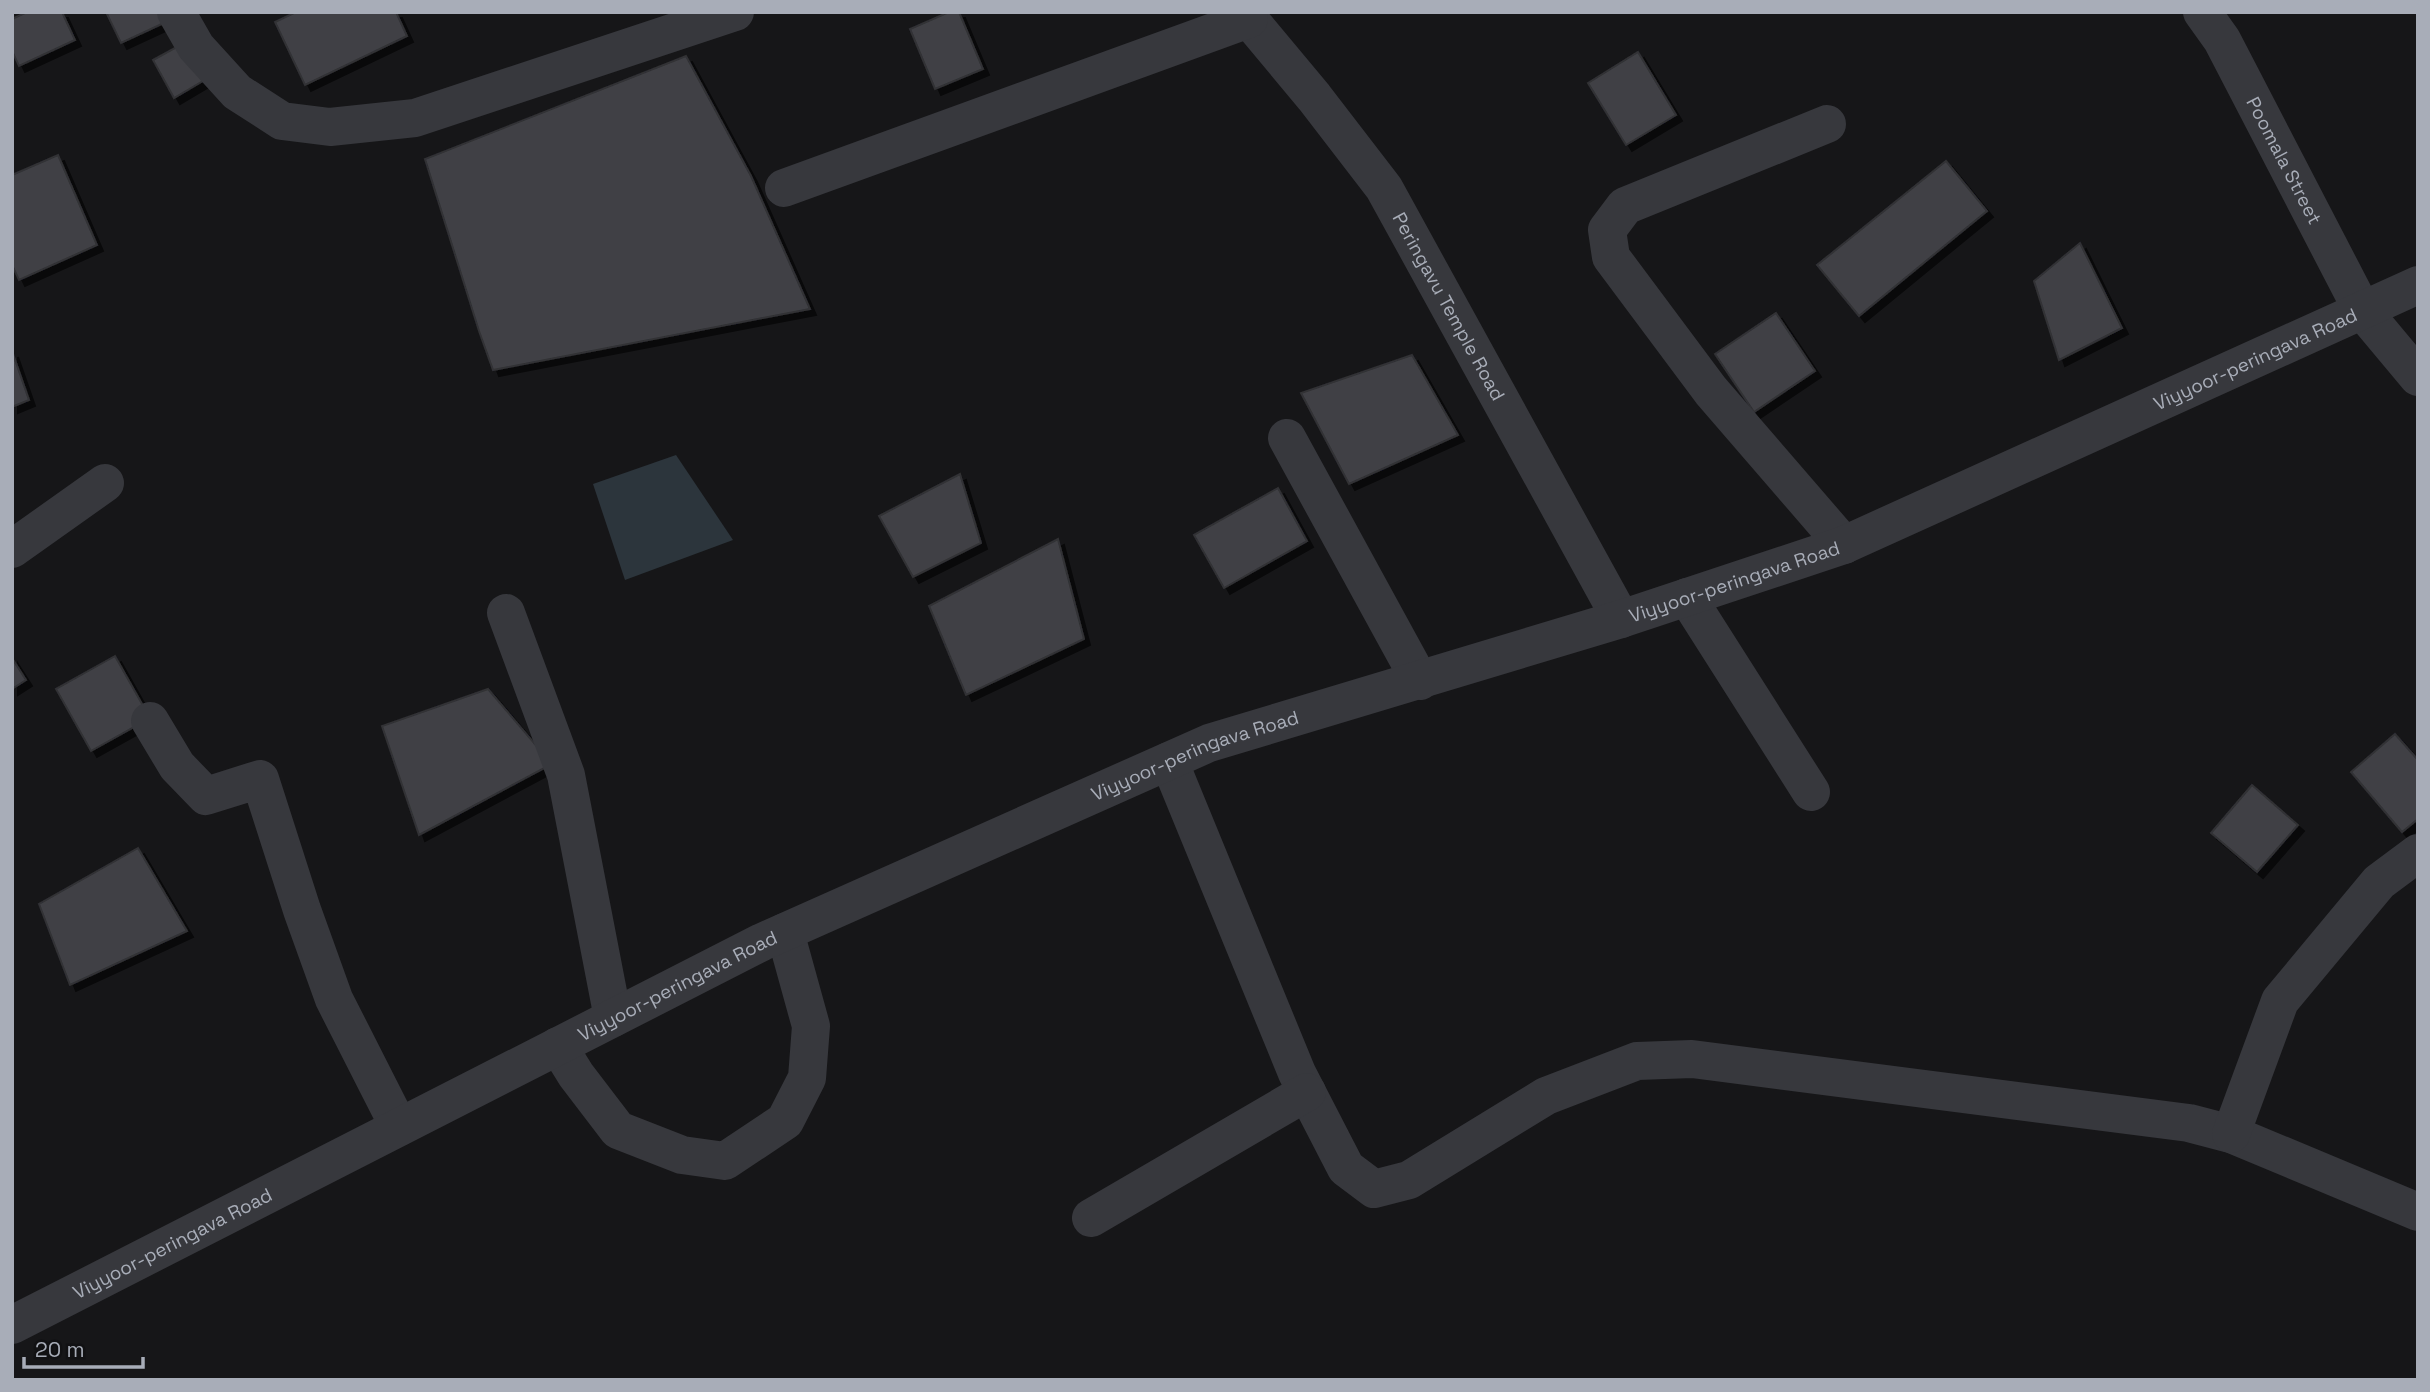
<svg xmlns="http://www.w3.org/2000/svg" width="2430" height="1392" font-family="'Space Grotesk',sans-serif">
	<defs>
		<filter id="shadow"><feDropShadow dx="6" dy="6" stdDeviation="0" flood-color="#0009"/></filter>
	</defs>
	<rect width="100%" height="100%" fill="#161618"/>
	<path fill="#2c353c" d="M676 455 733 540 625 580 593 484Z"/>
	<g fill="#404145" stroke="#303034" stroke-width="2" filter="url(#shadow)">
		<path d="M27 12H62L75 40 19 66 12 51V19Z"/>
		<path d="M106 12H159L164 23 121 43Z"/>
		<path d="M296 12H396L407 36 305 85 275 22Z"/>
		<path d="M949 12H959L983 69 935 89 910 29Z"/>
		<path d="M182 44 203 81 174 98 153 60Z"/>
		<path d="M1638 52 1676 115 1626 145 1588 83Z"/>
		<path d="M686 56 751 176 810 309 493 370 479 331 425 159Z"/>
		<path d="M58 155 97 245 19 280 12 265V175Z"/>
		<path d="M1946 161 1987 211 1859 316 1817 265Z"/>
		<path d="M2080 243 2122 328 2059 360 2034 281Z"/>
		<path d="M1776 313 1815 371 1754 412 1715 354Z"/>
		<path d="M12 351 29 400 12 407Z"/>
		<path d="M1412 355 1458 435 1349 484 1301 393Z"/>
		<path d="M960 474 981 543 913 577 879 516Z"/>
		<path d="M1278 488 1307 541 1224 588 1194 535Z"/>
		<path d="M1058 539 1084 639 966 695 929 606Z"/>
		<path d="M115 656 150 718 91 751 56 689Z"/>
		<path d="M12 658 26 680 12 689Z"/>
		<path d="M488 689 552 764 419 835 382 726Z"/>
		<path d="M2395 734 2418 760V819L2402 832 2351 772Z"/>
		<path d="M2252 785 2298 825 2257 872 2211 833Z"/>
		<path d="M138 848 187 931 70 985 39 904Z"/>
	</g>
	<g fill="none" stroke-linecap="round" stroke-linejoin="round">
		<g stroke="#37383d" stroke-width="38">
			<path d="M176 12 196 47 237 92 282 121 330 127 415 118 735 12"/>
			<path id="s1" d="M1246 12 1249 19 1314 97 1384 188 1621 619"/>
			<path id="s2" d="M2202 12 2222 40 2362 310 2418 377"/>
			<path d="M1827 124 1625 206 1607 230 1611 257 1711 391 1844 545"/>
			<path d="M784 188 1249 19"/>
			<path d="M1287 438 1420 681"/>
			<path d="M12 549 105 483"/>
			<path d="M1687 597 1811 792"/>
			<path d="M506 613 566 775 613 1018"/>
			<path d="M150 721 177 766 206 796 260 779 302 910 334 999 399 1127"/>
			<path d="M1169 761 1297 1073 1346 1168 1374 1189 1409 1180 1546 1096 1637 1061 1692 1059 2189 1123 2231 1134 2418 1212"/>
			<path d="M558 1046 576 1075 618 1130 682 1155 725 1161 785 1121 807 1078 811 1026 785 932"/>
			<path d="M2231 1134 2280 1001 2379 882 2418 853"/>
			<path d="M1091 1218 1307 1092"/>
			<path id="s3" d="M12 1325 762 942 1209 743 1621 619 1844 545 2418 285"/>
		</g>
	</g>
	<g text-anchor="middle" stroke-width="7" stroke-linejoin="round" paint-order="stroke">
		<g font-size="19" fill="#a8adb8" stroke="#111113">
			<text dy="7" stroke="none"><textPath href="#s2" startOffset="170">Poomala Street</textPath></text>
			<text dy="7" stroke="none"><textPath href="#s1" startOffset="359">Peringavu Temple Road</textPath></text>
			<text dy="7" stroke="none"><textPath href="#s3" startOffset="2448">Viyyoor-peringava Road</textPath></text>
			<text dy="7" stroke="none"><textPath href="#s3" startOffset="1881">Viyyoor-peringava Road</textPath></text>
			<text dy="7" stroke="none"><textPath href="#s3" startOffset="1314">Viyyoor-peringava Road</textPath></text>
			<text dy="7" stroke="none"><textPath href="#s3" startOffset="747">Viyyoor-peringava Road</textPath></text>
			<text dy="7" stroke="none"><textPath href="#s3" startOffset="180">Viyyoor-peringava Road</textPath></text>
		</g>
	</g>
	<rect width="2430" height="1392" fill="none" stroke="#a8adb8" stroke-width="28"/>
	<path d="M24 1357v10h119v-10" fill="none" stroke="#a8adb8" stroke-width="3.5"/>
	<text x="35" y="1357" font-size="21" fill="#a8adb8" stroke="#111113" stroke-width="5" paint-order="stroke">20 m</text>
</svg>
